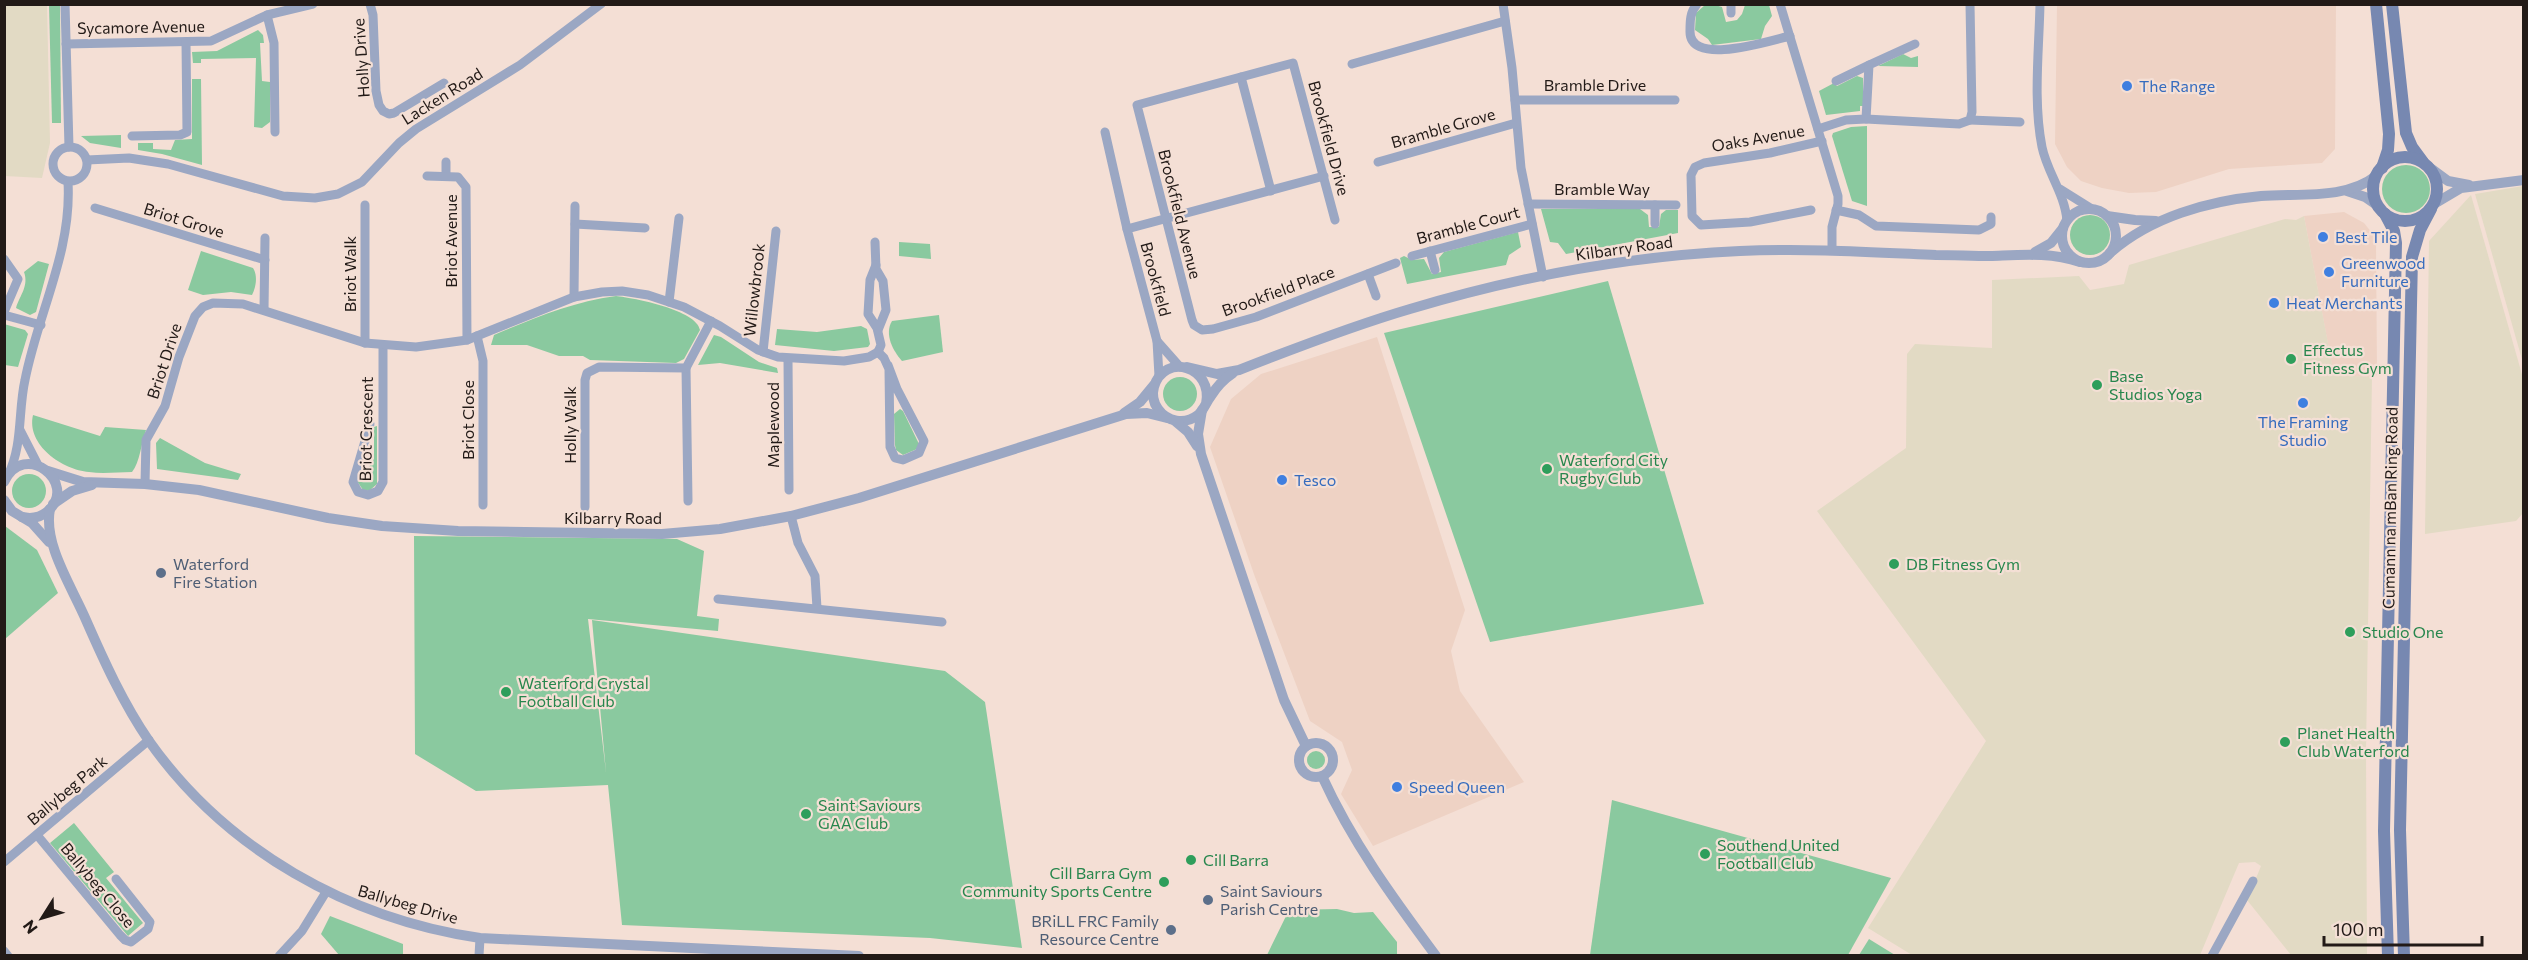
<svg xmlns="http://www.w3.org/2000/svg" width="2528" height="960" font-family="Commissioner,sans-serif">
	<rect width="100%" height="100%" fill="#f4dfd5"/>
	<g fill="#eed2c4">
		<path d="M2057 5H2336L2335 149 2322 163 2229 169 2156 192 2129 193 2102 188 2081 181 2067 167 2055 144Z"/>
		<path d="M2344 212 2364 223 2376 238 2377 375 2372 377 2334 376 2304 216Z"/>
		<path d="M1377 337 1465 610 1451 651 1460 691 1524 782 1373 846 1341 794 1352 770 1342 742 1310 721 1255 577 1210 447 1231 399 1261 374Z"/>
	</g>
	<g fill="#e2dac4">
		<path d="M5 4 47 5 50 143 42 178 5 176Z"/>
		<path d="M2523 186H2524L2523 363 2475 194Z"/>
		<path d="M2471 195 2523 378V513L2516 521 2425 534 2429 241Z"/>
		<path d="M2304 216 2334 375 2372 377 2366 750 2367 955H2291L2247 900 2261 866 2255 862 2239 863 2200 955H1912L1868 928 1986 741 1817 511 1906 448 1907 354 1915 344 1992 348V280L2079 276 2090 290 2124 284 2129 265 2285 219 2296 220Z"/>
	</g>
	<g fill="#8ac99f">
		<path d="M49 5H60L61 123H52Z"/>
		<path d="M1705 5H1715L1722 7 1726 22 1737 20 1742 14 1745 5H1769L1772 16 1765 26 1761 39 1712 45 1708 39 1695 30 1696 13Z"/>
		<path d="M258 30 263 35 264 43H260L262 81 270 82V122L262 128 254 127 256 58 201 59V63H193L192 52 217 51Z"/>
		<path d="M1903 54 1911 58 1918 56V67L1878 66Z"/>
		<path d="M1857 76 1863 78V106H1860V111L1826 115 1819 91 1834 83 1837 86Z"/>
		<path d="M192 79H201L202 165 162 154 138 150V143H153V149L171 150 175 140 192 139Z"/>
		<path d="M1867 126V206L1852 201 1832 136 1833 133 1851 127Z"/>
		<path d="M121 135V148L90 143 81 136Z"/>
		<circle cx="2406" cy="189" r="24"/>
		<path d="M1541 209H1640L1648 215 1649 227H1659L1661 214 1666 210H1678V233L1566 254 1558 243 1550 242Z"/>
		<circle cx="2090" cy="235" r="20"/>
		<path d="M1518 232 1521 247 1509 255 1506 265 1407 284 1400 258 1404 256 1412 260 1424 259 1432 274 1441 272 1439 258 1444 252Z"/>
		<path d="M899 242 930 244 931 259 899 256Z"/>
		<path d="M201 251 253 268C258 275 256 288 252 295L231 292 203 295 188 290Z"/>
		<path d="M38 261 49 264 36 312 30 315 16 308C20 295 29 286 24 272Z"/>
		<path d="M1608 281 1704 604 1490 642 1384 333Z"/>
		<path d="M616 296C634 298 697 310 700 330L684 359 676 363 590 360 583 356H559L527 345H491L494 335C534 318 572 302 616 296Z"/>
		<path d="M939 315 943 352 902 361C893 351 884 334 892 321Z"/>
		<path d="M4 324 25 330 28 334 18 367 5 365Z"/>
		<path d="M861 326 867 329 870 344 868 347 834 351 775 345 777 329 817 332Z"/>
		<path d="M714 335 721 337 759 362 777 368 778 373 720 363 698 365Z"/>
		<circle cx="1180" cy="394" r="17"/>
		<path d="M900 409 903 411 919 444 917 449 903 455 896 450 895 445 894 414Z"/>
		<path d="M33 415 100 436 105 427 146 430C141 444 140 462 132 472 118 472 103 474 89 472 63 470 26 445 33 415Z"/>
		<path d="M377 426V484L369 491 363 490 357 481 361 469 367 470 374 459V427Z"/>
		<path d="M160 438 205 463 241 474 238 480 157 469 156 443Z"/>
		<circle cx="29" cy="491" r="17"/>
		<path d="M5 526 37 550 58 593 5 639Z"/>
		<path d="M414 536 677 539 704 551 697 616 719 619 718 631 588 619 606 772 592 620 945 671 985 702 1022 948 930 938 622 925 608 785 476 791 415 754Z"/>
		<circle cx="1316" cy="760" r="9"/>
		<path d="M1612 800 1891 878 1848 955H1590Z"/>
		<path d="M74 823 114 872 106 878 143 923 128 936 50 843Z"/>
		<path d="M1337 909 1354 913 1373 912 1397 942V955H1267L1289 910Z"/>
		<path d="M330 916 403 944V955H339L321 934Z"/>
		<path d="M1869 939 1895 955H1859Z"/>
	</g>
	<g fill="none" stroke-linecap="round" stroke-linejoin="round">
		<g stroke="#9ba7c3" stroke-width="9">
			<path d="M65 4 69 147"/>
			<path d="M370 4 373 15 376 91 379 105 383 111 389 114 394 113 444 83"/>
			<path d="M1503 4 1512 68 1521 168 1543 277"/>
			<path d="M1697 4C1690 12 1690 21 1690 31 1689 67 1769 41 1790 36"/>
			<path d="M1731 4V13"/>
			<path d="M1780 4 1838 196V204L1832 227V249"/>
			<path d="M2040 4C2039 51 2033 101 2042 147 2047 172 2065 194 2067 221"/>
			<path d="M267 15 274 43 275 132"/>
			<path d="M66 44 211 41 267 15 313 4"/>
			<path d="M1352 64 1505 21"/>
			<path d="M1241 77 1271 191"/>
			<path d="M1836 81 1869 65"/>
			<path d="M1515 100H1675"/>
			<path d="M1866 119 1959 124 1970 120 1972 112 1970 4"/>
			<path d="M1970 120 2020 122"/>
			<path d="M1818 129 1846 120 1866 119 1869 65 1915 44"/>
			<path d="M1105 132 1127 229"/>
			<path d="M132 136 180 135 187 132 186 42"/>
			<circle cx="70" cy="164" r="17"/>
			<path d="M87 160 129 158 168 164 283 196 315 198 338 194 362 182 399 143 416 129 520 65 601 4"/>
			<path d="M446 162V176"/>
			<path d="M1378 162 1516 123"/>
			<path d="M427 176 458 177 466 187 467 340"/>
			<path d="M2060 189 2092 209"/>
			<path d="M1528 204 1676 205"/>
			<path d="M365 205V343"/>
			<path d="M95 208 265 260"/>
			<path d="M1811 210 1750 222 1701 225 1692 216 1691 175 1695 167 1704 163 1770 153 1822 141"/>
			<path d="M1836 210 1859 215 1876 226 1979 230 1991 224V217"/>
			<path d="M1335 220 1293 63 1137 105 1192 320 1194 325 1202 330 1213 329 1256 317 1396 263"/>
			<path d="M575 224 645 228"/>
			<path d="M1655 224V205"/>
			<path d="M875 242 876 269 883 281 886 310 878 330"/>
			<path d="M1430 251 1435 270"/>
			<path d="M1412 256 1532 224"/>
			<path d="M4 259 18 279 4 312"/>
			<path d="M876 265 870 280 868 314 877 328 881 345 878 352"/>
			<path d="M1368 274 1376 296"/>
			<path d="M574 297 575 206"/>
			<path d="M669 302 679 218"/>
			<path d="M264 310 265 238"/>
			<path d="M4 315 41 325"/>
			<path d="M477 336 483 361V505"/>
			<path d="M1157 341 1180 367"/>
			<path d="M763 352 776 231"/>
			<path d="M878 352 884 358 889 369 890 447 895 458 903 460 919 453 924 441 897 389 888 365"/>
			<path d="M788 359 789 490"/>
			<path d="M686 368 688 501"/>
			<path d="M1159 376 1157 341 1127 229 1324 176"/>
			<path d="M370 424 353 482 358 492 368 495 378 491 383 482V346"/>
			<path d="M20 430 38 465"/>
			<path d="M8 475C23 446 18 410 25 380 38 313 72 252 68 182"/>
			<path d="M145 484 146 440 165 406 179 357 195 316 203 307 213 303 243 304 365 343 416 347 467 340 574 297 602 292 622 291 648 295 684 307 720 326 758 350 778 357 844 361 869 357 878 352"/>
			<path d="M585 507V380L587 373 599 367 686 368 711 321"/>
			<path d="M791 516 798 543 815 576 817 608"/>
			<path d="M718 599 942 622"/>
			<path d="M37 835 120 935 125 940 131 942 148 929 150 922 116 879"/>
			<path d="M4 862 149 740"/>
			<path d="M4 951 8 956"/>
			<path d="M279 956 302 931 326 892"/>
			<path d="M479 956 480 938"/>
			<path d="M2212 956 2253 881"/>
		</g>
		<g stroke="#9ba7c3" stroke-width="10">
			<path d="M2429 167 2448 181 2469 185"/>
			<path d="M2347 191 2365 197 2378 206"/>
			<path d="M2434 204 2461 188 2524 180"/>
			<circle cx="2089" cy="236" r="27"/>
			<path d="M2107 216 2135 220 2156 221"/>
			<path d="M2035 252 2051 243 2063 228"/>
			<path d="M2110 253C2151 217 2208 201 2261 196 2298 193 2346 200 2376 176"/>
			<path d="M1187 367 1217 374 1239 370C1295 348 1352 326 1410 309 1517 277 1629 256 1740 251 1806 248 1870 252 1936 255 1954 255 1972 256 1990 256 2021 255 2050 252 2080 262"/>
			<path d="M1206 404C1214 366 1164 352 1154 387 1152 394 1153 402 1158 409 1167 422 1185 425 1198 415 1204 410 1206 402 1211 396 1217 386 1224 379 1233 373"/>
			<path d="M1202 410 1198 434 1201 454 1284 700 1306 746"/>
			<path d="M1124 413 1140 402 1154 385"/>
			<path d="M1175 421 1188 432 1197 446"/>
			<path d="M48 471 83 482 145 484 199 490 328 518 382 526 458 531 662 534 720 529 791 516 859 498 1126 414 1147 413 1167 418"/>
			<path d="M4 482C24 439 79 483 48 511 40 518 31 519 22 517"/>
			<path d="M4 500 12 511 32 523 49 542"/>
			<path d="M53 504 72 491 92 485"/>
			<path d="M50 509C43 544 72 587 86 620 104 661 123 703 149 741 226 850 349 919 480 938L859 956"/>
			<circle cx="1316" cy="760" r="17"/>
			<path d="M1322 776C1352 842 1393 898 1436 956"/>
		</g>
		<g stroke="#7788b1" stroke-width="12">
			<path d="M2376 4 2389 134 2388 150 2382 168"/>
			<path d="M2392 4 2406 133 2412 147 2423 162"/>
			<circle cx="2405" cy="189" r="32"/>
			<path d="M2385 214 2394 231 2396 243 2384 831 2388 956"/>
			<path d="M2404 956 2400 830 2412 257 2420 230 2431 209"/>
		</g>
	</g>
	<g fill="#3f7fe0" stroke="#f4dfd5" stroke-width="2">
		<circle cx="2127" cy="86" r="6"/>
		<circle cx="2323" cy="237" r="6"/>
		<circle cx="2329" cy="272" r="6"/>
		<circle cx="2274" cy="303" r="6"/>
		<circle cx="2303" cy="403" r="6"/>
		<circle cx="1282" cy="480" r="6"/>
		<circle cx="1397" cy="787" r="6"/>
	</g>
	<g fill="#2e9e5b" stroke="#f4dfd5" stroke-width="2">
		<circle cx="2291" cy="359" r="6"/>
		<circle cx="2097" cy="385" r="6"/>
		<circle cx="1547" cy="469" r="6"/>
		<circle cx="1894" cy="564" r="6"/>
		<circle cx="2350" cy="632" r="6"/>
		<circle cx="506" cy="692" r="6"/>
		<circle cx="2285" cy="742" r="6"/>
		<circle cx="806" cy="814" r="6"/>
		<circle cx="1705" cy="854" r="6"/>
		<circle cx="1191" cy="860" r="6"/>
		<circle cx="1164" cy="882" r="6"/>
	</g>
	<g fill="#5c6f8a" stroke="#f4dfd5" stroke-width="2">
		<circle cx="161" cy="573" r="6"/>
		<circle cx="1208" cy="900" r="6"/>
		<circle cx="1171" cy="930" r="6"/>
	</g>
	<g text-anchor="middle" stroke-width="4.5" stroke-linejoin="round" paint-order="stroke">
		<g font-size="16" fill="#221a17" stroke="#f4dfd5">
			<text transform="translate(141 27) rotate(-1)" y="6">Sycamore Avenue</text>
			<text transform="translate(361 58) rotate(-94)" y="6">Holly Drive</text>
			<text x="1595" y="91">Bramble Drive</text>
			<text transform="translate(442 96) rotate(-32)" y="6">Lacken Road</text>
			<text transform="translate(1443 128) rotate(-16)" y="6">Bramble Grove</text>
			<text transform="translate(1329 138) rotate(75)" y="6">Brookfield Drive</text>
			<text transform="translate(1758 138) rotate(-10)" y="6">Oaks Avenue</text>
			<text x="1602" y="195">Bramble Way</text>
			<text transform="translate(1180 214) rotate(76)" y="6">Brookfield Avenue</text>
			<text transform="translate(184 220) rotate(17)" y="6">Briot Grove</text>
			<text transform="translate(1468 225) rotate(-15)" y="6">Bramble Court</text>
			<text transform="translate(451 241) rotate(-90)" y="6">Briot Avenue</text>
			<text transform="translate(1624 248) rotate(-8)" y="6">Kilbarry Road</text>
			<text transform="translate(350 274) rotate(-90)" y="6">Briot Walk</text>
			<text transform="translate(1156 279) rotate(75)" y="6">Brookfield</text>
			<text transform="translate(754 290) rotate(-84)" y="6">Willowbrook</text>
			<text transform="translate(1278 291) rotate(-20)" y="6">Brookfield Place</text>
			<text transform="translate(164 361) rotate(-72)" y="6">Briot Drive</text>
			<text transform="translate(468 420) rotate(-90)" y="6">Briot Close</text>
			<text transform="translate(570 425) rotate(-90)" y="6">Holly Walk</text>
			<text transform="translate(773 425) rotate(-90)" y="6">Maplewood</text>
			<text transform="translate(366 429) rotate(-89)" y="6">Briot Crescent</text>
			<text transform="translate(2390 508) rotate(-89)" y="6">Cumann na mBan Ring Road</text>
			<text x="613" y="524">Kilbarry Road</text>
			<text transform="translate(67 790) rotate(-40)" y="6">Ballybeg Park</text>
			<text transform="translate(98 885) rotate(50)" y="6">Ballybeg Close</text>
			<text transform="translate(408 904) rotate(16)" y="6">Ballybeg Drive</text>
		</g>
		<g font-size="16" fill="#366cbe" stroke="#f4dfd5" text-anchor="start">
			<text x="2139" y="92">The Range</text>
			<text x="2335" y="243">Best Tile</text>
			<text x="2341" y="269">Greenwood<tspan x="2341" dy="18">Furniture</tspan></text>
			<text x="2286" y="309">Heat Merchants</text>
			<text x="2303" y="428" text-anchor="middle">The Framing<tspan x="2303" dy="18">Studio</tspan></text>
			<text x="1294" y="486">Tesco</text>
			<text x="1409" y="793">Speed Queen</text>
		</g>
		<g font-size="16" fill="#27864d" stroke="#f4dfd5" text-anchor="start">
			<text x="2303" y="356">Effectus<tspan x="2303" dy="18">Fitness Gym</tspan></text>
			<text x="2109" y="382">Base<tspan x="2109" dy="18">Studios Yoga</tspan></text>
			<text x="1559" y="466">Waterford City<tspan x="1559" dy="18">Rugby Club</tspan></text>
			<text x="1906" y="570">DB Fitness Gym</text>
			<text x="2362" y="638">Studio One</text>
			<text x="518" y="689">Waterford Crystal<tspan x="518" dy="18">Football Club</tspan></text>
			<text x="2297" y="739">Planet Health<tspan x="2297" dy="18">Club Waterford</tspan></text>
			<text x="818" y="811">Saint Saviours<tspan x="818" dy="18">GAA Club</tspan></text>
			<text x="1717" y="851">Southend United<tspan x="1717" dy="18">Football Club</tspan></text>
			<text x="1203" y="866">Cill Barra</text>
			<text x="1152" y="879" text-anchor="end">Cill Barra Gym<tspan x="1152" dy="18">Community Sports Centre</tspan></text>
		</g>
		<g font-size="16" fill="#4e5e75" stroke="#f4dfd5" text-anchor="start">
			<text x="173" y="570">Waterford<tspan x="173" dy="18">Fire Station</tspan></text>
			<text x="1220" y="897">Saint Saviours<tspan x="1220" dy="18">Parish Centre</tspan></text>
			<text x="1159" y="927" text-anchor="end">BRiLL FRC Family<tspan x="1159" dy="18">Resource Centre</tspan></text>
		</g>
	</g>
	<rect width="2528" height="960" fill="none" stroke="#221a17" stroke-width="12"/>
	<g transform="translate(42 918) rotate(233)" stroke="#f4dfd5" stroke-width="4.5" paint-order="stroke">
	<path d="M0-4.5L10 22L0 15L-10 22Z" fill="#221a17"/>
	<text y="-9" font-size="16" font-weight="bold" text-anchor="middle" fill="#221a17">N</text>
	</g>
	<path d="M2324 936v9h158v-9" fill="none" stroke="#221a17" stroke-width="3"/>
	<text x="2333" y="936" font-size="18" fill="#221a17" stroke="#f4dfd5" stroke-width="4.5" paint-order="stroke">100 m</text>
</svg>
